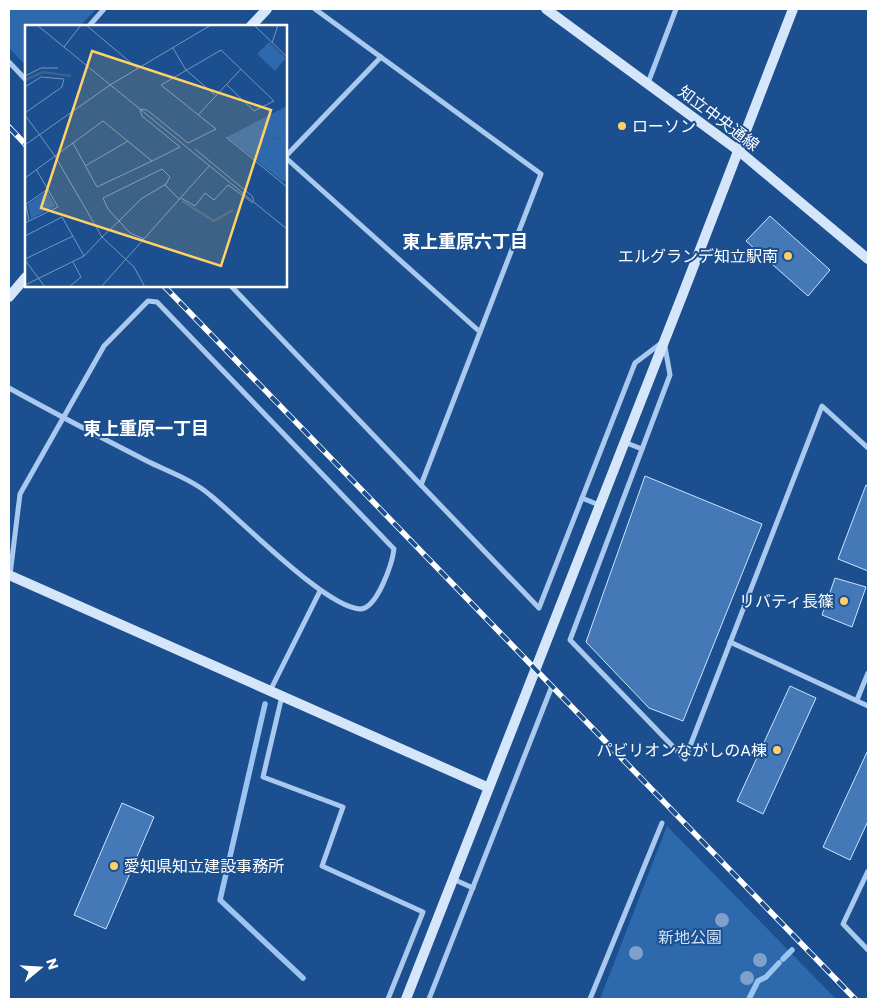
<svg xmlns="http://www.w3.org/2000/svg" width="877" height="1008" font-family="Poppins,'Noto Sans JP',sans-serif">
	<rect width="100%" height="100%" fill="#1b4f8f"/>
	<g fill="#2e69ad">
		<path d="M9 9H94L95 10 80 26H26V66L9 48Z"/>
		<path d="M667 826 836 999H600Z"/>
	</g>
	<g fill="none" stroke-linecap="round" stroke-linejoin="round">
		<g stroke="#9cc4f0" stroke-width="5.5">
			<path d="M265 704 220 900 303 978"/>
			<path d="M783 959 792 950"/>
			<path d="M749 999 758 981 766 977 779 963"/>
		</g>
	</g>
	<g fill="#4478b7" stroke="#cfe3fa">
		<path d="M770 216 830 270 808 296 746 241Z"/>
		<path d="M645 476 762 524 683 721 649 708 586 642Z"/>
		<path d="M866 485 868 486V571L838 559Z"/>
		<path d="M835 578 866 587 852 627 822 615Z"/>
		<path d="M790 686 816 698 763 814 737 801Z"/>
		<path d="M868 750V821L850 860 823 847Z"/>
		<path d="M122 803 154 817 106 929 74 915Z"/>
	</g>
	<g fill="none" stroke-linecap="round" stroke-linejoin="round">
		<g stroke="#a9c9ee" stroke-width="5">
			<path d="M89 26 104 9"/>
			<path d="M9 62 26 80"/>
			<path d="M648 83 676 9"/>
			<path d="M286 156 381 57"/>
			<path d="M286 158 480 332"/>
			<path d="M231 286 421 485 541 174 315 9"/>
			<path d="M9 388C54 413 100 437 147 461 167 471 193 480 210 495 241 520 325 607 360 609 377 609 392 564 394 549L157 302 148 301 104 346 20 494 10 575"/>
			<path d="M624 442 642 449"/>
			<path d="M421 485 539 608 635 363 664 341 670 375 570 640 685 759 822 406 868 448"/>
			<path d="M582 498 599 505"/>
			<path d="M730 642 868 706"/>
			<path d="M270 691 320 591"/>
			<path d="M282 696 263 777 343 807 322 866 423 912 388 999"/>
			<path d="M857 700 868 673"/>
			<path d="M868 871 843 924 868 950"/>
			<path d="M453 879 473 888"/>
			<path d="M429 999 552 686"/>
			<path d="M590 999 662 823"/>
		</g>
		<g stroke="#d6e6fa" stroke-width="10">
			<path d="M546 9 739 151 868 259"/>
			<path d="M251 26 267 9"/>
			<path d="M9 297 26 277"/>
			<path d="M9 575 487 787"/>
			<path d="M406 999 684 291 793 9"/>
		</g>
		<defs>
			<g id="rail">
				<path d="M9 127 26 145"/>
				<path d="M164 286 855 999"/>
			</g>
		</defs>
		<use href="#rail" stroke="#fff" stroke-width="5.5"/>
		<use href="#rail" stroke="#1b4f8f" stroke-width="4" stroke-dasharray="11" stroke-linecap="butt"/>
	</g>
	<g fill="#7ea0ca">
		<circle cx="722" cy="920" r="7"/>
		<circle cx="636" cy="953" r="7"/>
		<circle cx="760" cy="960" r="7"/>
		<circle cx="747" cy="978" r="7"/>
	</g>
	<g fill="#ffd166" stroke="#1b4f8f" stroke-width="2">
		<circle cx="622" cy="126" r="5"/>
		<circle cx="788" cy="256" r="5"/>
		<circle cx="844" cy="601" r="5"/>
		<circle cx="777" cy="750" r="5"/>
		<circle cx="114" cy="866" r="5"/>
	</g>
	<g text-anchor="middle" stroke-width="4" stroke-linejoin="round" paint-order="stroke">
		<g font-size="16" fill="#fff" stroke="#1b4f8f">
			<text transform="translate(719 118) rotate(37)" y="6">知立中央通線</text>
		</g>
		<g font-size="16" fill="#fff" stroke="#1b4f8f" text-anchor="end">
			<text x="632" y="132" text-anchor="start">ローソン</text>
			<text x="778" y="262">エルグランデ知立駅南</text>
			<text x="834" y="607">リバティ長篠</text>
			<text x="767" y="756">パビリオンながしのA棟</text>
			<text x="124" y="872" text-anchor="start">愛知県知立建設事務所</text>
		</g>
		<g font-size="16" fill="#cfe3fa" stroke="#1b4f8f">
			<text x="690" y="943">新地公園</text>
		</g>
		<g font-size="18" font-weight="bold" fill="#fff" stroke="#1b4f8f">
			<text x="465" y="248">東上重原六丁目</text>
			<text x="146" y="435">東上重原一丁目</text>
		</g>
	</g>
	<g transform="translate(25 25)">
		<rect width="262" height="262" fill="#1b4f8f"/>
		<path d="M244 17 261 33 250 46 232 29ZM262 81V154L258 157 202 112ZM22 166 30 181 6 194 3 179Z" fill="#2e69ad"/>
		<path fill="none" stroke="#3c6290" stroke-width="2.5" d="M0 55 18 47 46 51M242 111 245 114 256 113M157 176 189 196 208 185"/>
		<path fill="none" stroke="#7695bc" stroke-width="1" d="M12 0 263 205M61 0 112 43M229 0 263 33M247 18 253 0M39 22 56 0M148 23 161 45 190 70M0 51 16 43H33M0 62 16 52 39 54 37 62 0 88M115 84 122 85 163 118 191 104 136 60 196 25 249 76 229 86 201 59M115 85 117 91 155 122 127 136M0 90 30 131 77 212 109 242 120 262M173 90 216 44M201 112 263 163M0 120 85 60 186 0M170 124 227 171 229 176M60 141 103 116M0 153 78 96 127 136 72 162 48 118M140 160 155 175M156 173 170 181 180 168 189 175 203 160 228 178M4 196 1 179 23 164M0 198 33 182 11 144M0 211 37 192 59 231M0 234 48 211M0 235 20 262M0 260 59 231 77 212 94 196 116 174 141 159 145 152 137 144 78 173 83 184 105 208 119 214M44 262 56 252 48 237M76 262 184 141"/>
		<path fill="#ffd166" fill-opacity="0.15" stroke="#ffd166" stroke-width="2.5" d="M67 26 246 85 196 241 16 183Z"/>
		<rect width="262" height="262" fill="none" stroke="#fff" stroke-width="2.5"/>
	</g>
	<rect width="877" height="1008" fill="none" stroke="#ffffff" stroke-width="20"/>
	<g transform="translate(40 968) rotate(72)" stroke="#1b4f8f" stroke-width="4" paint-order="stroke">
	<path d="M0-4L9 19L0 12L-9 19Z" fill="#ffffff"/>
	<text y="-8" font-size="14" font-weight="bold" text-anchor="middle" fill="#ffffff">N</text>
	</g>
</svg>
